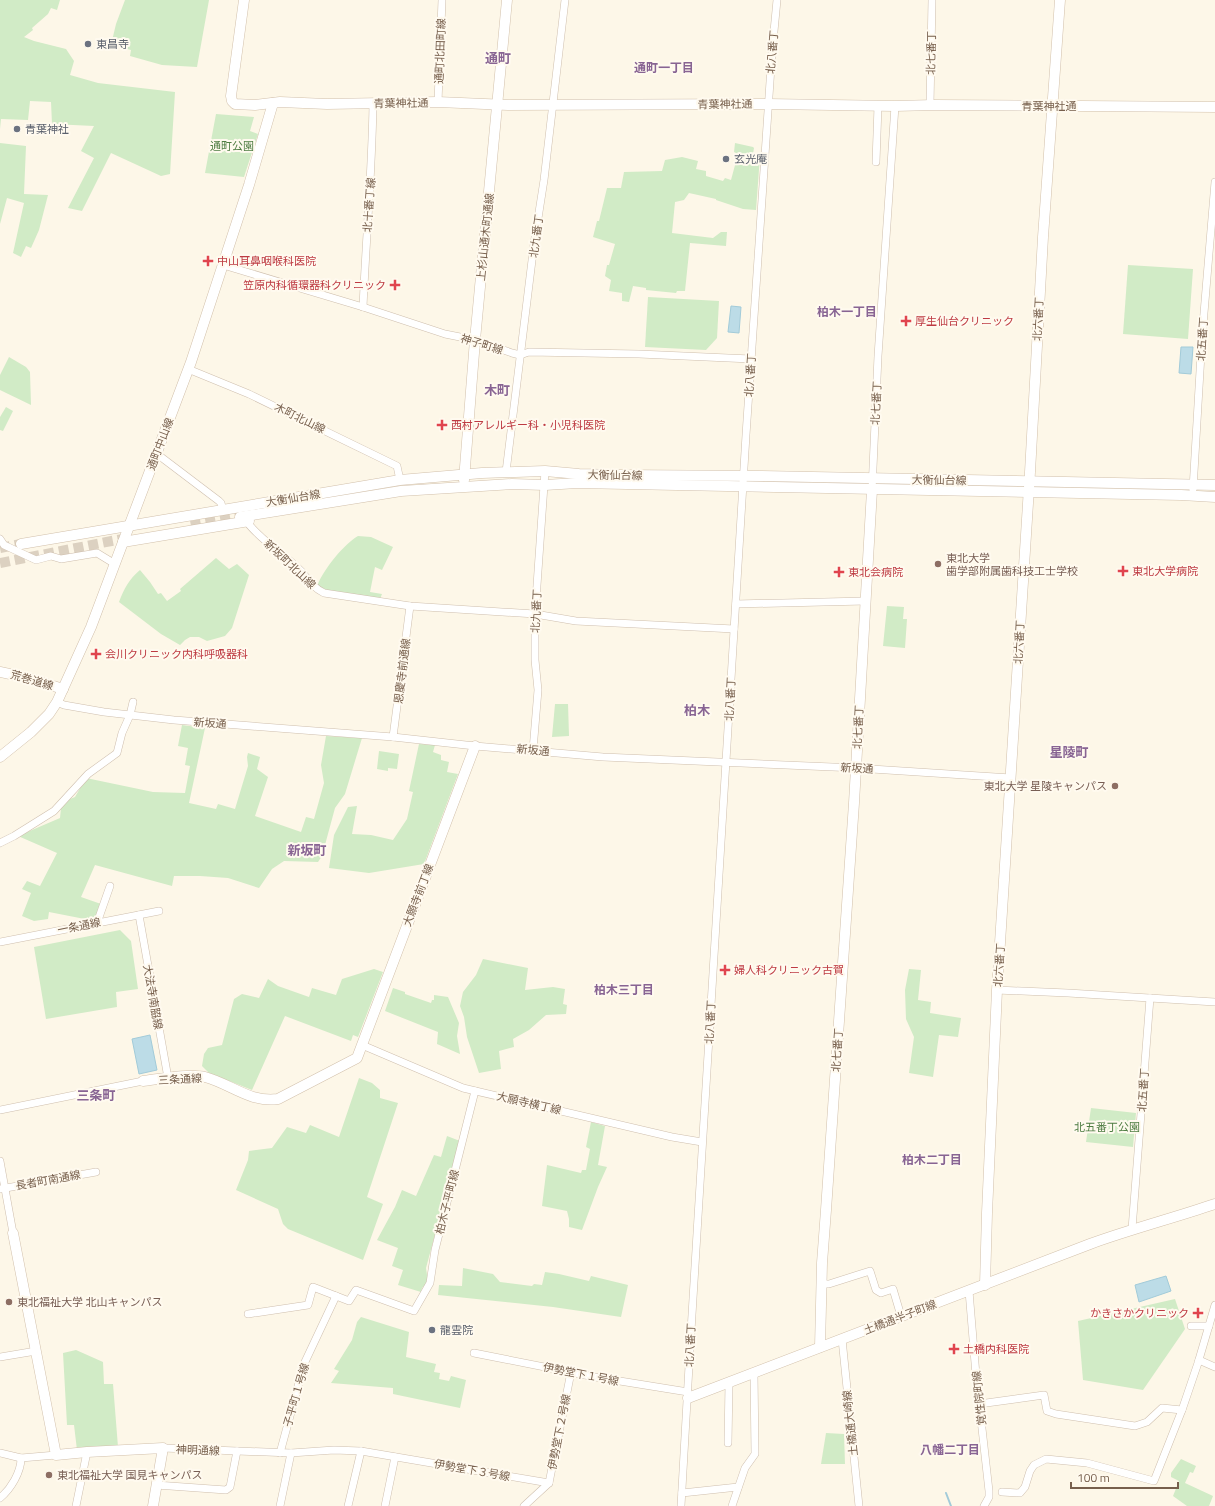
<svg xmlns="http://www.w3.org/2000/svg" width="1215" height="1506" font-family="'Titillium Web','Noto Sans JP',sans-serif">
	<rect width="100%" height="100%" fill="#fdf7e8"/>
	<g fill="#d1ebc6">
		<path d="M0 0H60L57 10 51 8 48 14 32 28 33 30 24 37 34 41 66 49 74 61 70 75 98 83 175 92 170 174 161 176 111 153 82 211 68 208 94 158 81 151 94 126 52 124 51 102 30 101 28 120 1 119 0 129Z"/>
		<path d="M125 0H209L197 67 162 65 130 56 131 50 111 45 116 24Z"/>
		<path d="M216 114 254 117 250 131 258 134 244 177 205 173Z"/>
		<path d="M0 143 26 146 24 194 48 195 39 230 31 248 26 246 21 257 13 253 24 203 7 198 0 224Z"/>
		<path d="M735 143 753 147 754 148 753 154 760 156 756 210 743 209 716 200V199L689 193 684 200 675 202 672 233 713 238 721 232H727L726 246 690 243 685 291H677L676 293 646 290V288L633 286 629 302 622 301V293L609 291 611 280 605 276 607 265H609L615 244 593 237 597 221H599L607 188H621L624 172 662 171 665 160 682 157 698 161 696 169 706 171V176L723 181 725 178 731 180 738 154 734 152Z"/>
		<path d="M1128 265 1193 269 1188 339 1123 334Z"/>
		<path d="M648 297 719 301 717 338 706 350 645 347Z"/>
		<path d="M9 357 26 367 30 372 31 405 0 390V375Z"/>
		<path d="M6 407 13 411 3 431 0 430V417Z"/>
		<path d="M358 536 371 537 393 547 382 570 375 567 370 592 382 594 380 599 326 591 317 586C324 569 343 545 358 536Z"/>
		<path d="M216 558 229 569 237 564 249 575 232 628 225 636 207 641 199 637H190L185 640 180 645 161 634 119 602C124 589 129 579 140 570L150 582 158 594 161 593 167 601 181 591 180 589Z"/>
		<path d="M887 606 904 607 903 619H907L905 648 883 646Z"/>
		<path d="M555 704H568L569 736 552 737Z"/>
		<path d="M182 725 205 728 189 803 216 809 218 804 235 809 248 766 247 757 248 753 260 757 257 769 268 777 255 816 301 832 306 817 314 819 324 783 321 765 326 736 362 738 345 794 335 808 322 856 318 862 284 861 272 869 259 888 228 878 200 876H174L172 886 95 865 81 897 101 904 95 921 49 912 48 919 34 921 22 916 31 893 22 889 27 881 40 886 57 853 18 836 60 818 61 808 70 799 75 797 86 778 153 792 185 793 190 766 185 765 188 748 178 746Z"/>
		<path d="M419 744 435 745 433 752 441 755V760L449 762 447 772 458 774 424 864 369 873 329 868 334 835 348 807 357 806 352 834 371 835 393 840 407 819 413 792 409 791Z"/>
		<path d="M379 751 399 754 397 769 388 768V771L377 769Z"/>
		<path d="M120 930 131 941 138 989 116 992 117 1007 46 1019 34 947Z"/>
		<path d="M483 959 528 968 525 990 553 987 565 989 563 1004 567 1005 566 1014 546 1015 529 1030 513 1039 514 1047 499 1051 501 1069 479 1073 467 1037 464 1017 460 1006 463 992 476 975Z"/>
		<path d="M374 969 383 972 358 1037 353 1035 351 1041 285 1016 252 1090 209 1073 202 1066 204 1054 208 1048 222 1045 234 999 242 994 259 998 268 979 278 986 309 997 312 988 336 995 342 979Z"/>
		<path d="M909 969 921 970 918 1000 931 1002 930 1013 961 1018 958 1037 939 1035 933 1077 909 1073 914 1037 906 1019 905 990Z"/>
		<path d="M393 988 405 992V994L431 1003 432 1000H434V995L448 997 459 1023 457 1036 460 1054 437 1044 438 1032 385 1011Z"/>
		<path d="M359 1078 372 1083 380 1090V1098L398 1103 367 1197 383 1204 363 1260 288 1229 283 1224 278 1209 236 1190 248 1160 249 1151 272 1148 287 1127 306 1133 310 1125 339 1137Z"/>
		<path d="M1091 1108 1136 1113 1133 1147 1086 1142Z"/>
		<path d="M591 1122 605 1126 598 1165 607 1167 598 1187 582 1230 569 1227V1219L567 1211 542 1206 547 1165 581 1173 582 1170H586L590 1149 586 1147Z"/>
		<path d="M447 1136 460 1141 426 1268 428 1282 422 1288 421 1292 398 1285 403 1270 392 1266 398 1248 377 1240 395 1207 402 1190 416 1196 434 1155 441 1157Z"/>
		<path d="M463 1268 493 1274 500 1282 532 1286 534 1284 542 1285 545 1272 559 1274 589 1281 591 1276 628 1285 621 1317 553 1307 438 1295 439 1285 462 1286Z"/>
		<path d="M1175 1299 1185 1329 1143 1390 1083 1380 1078 1321Z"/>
		<path d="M361 1317 409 1332 406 1357 436 1364 434 1372 440 1373 439 1379 449 1381 451 1376 466 1380 460 1408 393 1394V1388L331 1383 339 1371 334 1369 352 1340 357 1322Z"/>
		<path d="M76 1350 103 1362 104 1384H113L118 1447 77 1450 74 1425H67L63 1353Z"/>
		<path d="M826 1433 844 1434 845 1464H821Z"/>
		<path d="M1181 1459 1196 1466 1193 1473 1190 1472 1185 1483 1213 1496 1209 1506H1187L1173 1496 1179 1481 1171 1477V1473Z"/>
	</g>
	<g fill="#bcdce7" stroke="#a2cbd9">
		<path d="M731 306 741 307 739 333 728 332Z"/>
		<path d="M1181 347H1193L1191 374 1179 373Z"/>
		<path d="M150 1035 157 1070 139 1074 132 1039Z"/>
		<path d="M1166 1276 1171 1291 1139 1302 1135 1285Z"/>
	</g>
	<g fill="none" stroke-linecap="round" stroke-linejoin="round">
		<path stroke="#a2cbd9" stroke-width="2" d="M946 1493 951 1506"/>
		<g stroke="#dcd1c1" stroke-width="10" stroke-dasharray="10 5" stroke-linecap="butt">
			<path d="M191 526 240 517"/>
			<path d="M0 548 21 544"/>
			<path d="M0 563 132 537"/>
		</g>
		<defs>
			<g id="street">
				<path d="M438 102 442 0"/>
				<path d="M930 105 932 0"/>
				<path d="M876 162 878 106"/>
				<path d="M223 265 363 307 445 334 475 340 512 353 520 355 529 352 639 354 751 359"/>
				<path d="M363 307C366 239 372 171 373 104"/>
				<path d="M188 369 249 394 397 466 400 480"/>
				<path d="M157 454 219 501 221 503 223 510"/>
				<path d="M506 472 534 244 544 180 565 0"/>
				<path d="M1193 489 1202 337 1215 182"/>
				<path d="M872 490 878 356 895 106"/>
				<path d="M247 522C262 542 285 554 302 572 309 581 314 588 324 593L410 606 535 614 576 621 734 629"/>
				<path d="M0 539 4 545 36 560 51 556 61 559 97 553 115 564"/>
				<path d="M736 604 865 601"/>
				<path d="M57 702 64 705 104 712 174 720 393 737 475 746 603 757 856 768 1011 778"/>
				<path d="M393 737 410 606"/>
				<path d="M533 750 538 690 535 660V614L545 471"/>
				<path d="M0 843 14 836 54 811 88 774 117 753 122 733 130 715 133 702"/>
				<path d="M139 915 168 1078"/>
				<path d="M97 923 110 886"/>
				<path d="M0 942 159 911"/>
				<path d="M997 990 1068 993 1215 1002"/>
				<path d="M362 1045 463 1088 672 1137 702 1142"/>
				<path d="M0 1110 143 1081"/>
				<path d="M0 1161 13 1233"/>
				<path d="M0 1189 96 1172"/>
				<path d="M1132 1229 1150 998"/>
				<path d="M822 1284H829L870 1271 876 1290 881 1293 893 1289 901 1316"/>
				<path d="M969 1291 976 1375 989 1491V1497L984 1506"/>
				<path d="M248 1314 308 1305 313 1287 349 1301 356 1290 414 1311 430 1283 435 1250 475 1091"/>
				<path d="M1191 1326H1209"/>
				<path d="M842 1339 859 1506"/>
				<path d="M474 1353 595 1377 688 1392"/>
				<path d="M0 1357 36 1351"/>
				<path d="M1199 1360 1215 1367"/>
				<path d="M979 1404 1044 1395 1047 1411 1056 1414 1135 1426 1147 1422 1162 1408 1182 1410 1198 1363 1215 1305"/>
				<path d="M728 1443 729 1383"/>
				<path d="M163 1448 291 1453 334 1450 361 1451 549 1483"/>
				<path d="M0 1453 21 1458 56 1455"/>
				<path d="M280 1453 304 1364 336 1296"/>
				<path d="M156 1485 226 1490 230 1487 237 1451"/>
				<path d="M1002 1492 1020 1493 1025 1487 1030 1471 1034 1465 1046 1459 1087 1463 1154 1481 1182 1410"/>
				<path d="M682 1493 738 1487"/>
				<path d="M0 1498C11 1489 21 1472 21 1458"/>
				<path d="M76 1506 87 1452"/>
				<path d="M280 1506 291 1453"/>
				<path d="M348 1506 361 1451"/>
				<path d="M385 1506 395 1457"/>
				<path d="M524 1506 549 1483 571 1372"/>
				<path d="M681 1506 691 1331 746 435 772 52 777 0"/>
				<path d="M732 1506 745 1468 755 1454 754 1373"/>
			</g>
			<g id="secondary">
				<path d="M244 0 231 96 232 101 235 104 255 105 280 102 327 104 438 102 508 105 768 104 895 106 934 105 1215 107"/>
				<path d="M464 480 475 340 507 0"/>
				<path d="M240 517 401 491 512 484 545 485 577 483 1181 495 1215 497"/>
				<path d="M123 542 249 521"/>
				<path d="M21 544 400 480 482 473 545 471 579 474 619 475 761 476 1215 485"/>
				<path d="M0 672 28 678 63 689"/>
				<path d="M0 757 31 732 49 714 57 702 91 627 191 362 249 185 273 103"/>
				<path d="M143 1081C159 1079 190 1073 205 1077 231 1084 250 1103 278 1099L357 1058 475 746"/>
				<path d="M13 1233 56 1455 87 1452 163 1448 153 1506"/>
				<path d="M985 1285 987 1213 997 990 1030 472 1043 237 1060 0"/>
				<path d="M820 1347 822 1263 826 1210 854 803 872 490"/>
				<path d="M688 1398 1090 1244C1131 1229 1174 1218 1215 1204"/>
			</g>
		</defs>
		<use href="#street" stroke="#cfbfae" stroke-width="8"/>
		<use href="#secondary" stroke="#d2c0ab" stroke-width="11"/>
		<use href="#street" stroke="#fff" stroke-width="7"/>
		<use href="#secondary" stroke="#fff" stroke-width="10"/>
	</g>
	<g fill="#6b7280" stroke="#fffaef" stroke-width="1.5">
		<circle cx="88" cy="44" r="4"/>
		<circle cx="17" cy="129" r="4"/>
		<circle cx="726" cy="159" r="4"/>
		<circle cx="432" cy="1330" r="4"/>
	</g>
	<g fill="#e0444e" stroke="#fffaef" stroke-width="1.5">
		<path d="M206 255h4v4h4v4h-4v4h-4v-4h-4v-4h4z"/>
		<path d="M393 279h4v4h4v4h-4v4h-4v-4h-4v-4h4z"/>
		<path d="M904 315h4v4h4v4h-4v4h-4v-4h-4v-4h4z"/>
		<path d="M440 419h4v4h4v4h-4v4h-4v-4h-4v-4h4z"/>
		<path d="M1121 565h4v4h4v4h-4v4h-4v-4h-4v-4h4z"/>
		<path d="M837 566h4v4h4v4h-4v4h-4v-4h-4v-4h4z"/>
		<path d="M94 648h4v4h4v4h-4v4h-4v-4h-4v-4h4z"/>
		<path d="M723 964h4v4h4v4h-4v4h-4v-4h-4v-4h4z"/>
		<path d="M1196 1307h4v4h4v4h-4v4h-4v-4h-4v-4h4z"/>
		<path d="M952 1343h4v4h4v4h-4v4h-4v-4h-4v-4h4z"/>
	</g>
	<g fill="#8d6e63" stroke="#fffaef" stroke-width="1.5">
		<circle cx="938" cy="564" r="4"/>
		<circle cx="1115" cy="786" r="4"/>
		<circle cx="9" cy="1302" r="4"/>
		<circle cx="49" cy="1475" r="4"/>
	</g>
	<g text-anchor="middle" stroke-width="4" stroke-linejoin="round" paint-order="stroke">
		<g font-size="11" fill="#5b616d" stroke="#fffaef" text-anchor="start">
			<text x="96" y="48">東昌寺</text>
			<text x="25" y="133">青葉神社</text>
			<text x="734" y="163">玄光庵</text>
			<text x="440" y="1334">龍雲院</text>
		</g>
		<g font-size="11" fill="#775f4c" stroke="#fffaef">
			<text transform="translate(440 51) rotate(-88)" y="4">通町北田町線</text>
			<text transform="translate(772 52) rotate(-85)" y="4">北八番丁</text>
			<text transform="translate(931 53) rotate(-89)" y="4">北七番丁</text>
			<text transform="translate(401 103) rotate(-1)" y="4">青葉神社通</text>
			<text transform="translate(725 104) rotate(-1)" y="4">青葉神社通</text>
			<text x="1049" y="110">青葉神社通</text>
			<text transform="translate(369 205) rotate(-86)" y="4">北十番丁線</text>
			<text transform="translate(536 236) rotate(-82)" y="4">北九番丁</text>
			<text transform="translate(485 237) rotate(-84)" y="4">上杉山通木町通線</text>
			<text transform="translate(1038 319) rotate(-87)" y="4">北六番丁</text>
			<text transform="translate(1202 339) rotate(-86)" y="4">北五番丁</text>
			<text transform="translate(482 344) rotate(17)" y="4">神子町線</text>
			<text transform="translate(750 375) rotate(-86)" y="4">北八番丁</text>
			<text transform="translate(876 403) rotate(-87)" y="4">北七番丁</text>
			<text transform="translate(300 418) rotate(26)" y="4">木町北山線</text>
			<text transform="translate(160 444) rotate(-69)" y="4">通町中山線</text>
			<text transform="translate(615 475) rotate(1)" y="4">大衡仙台線</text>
			<text transform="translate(939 480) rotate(1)" y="4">大衡仙台線</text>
			<text transform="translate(293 498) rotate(-9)" y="4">大衡仙台線</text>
			<text transform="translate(290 564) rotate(43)" y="4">新坂町北山線</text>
			<text transform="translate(536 611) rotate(-87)" y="4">北九番丁</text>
			<text transform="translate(1019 642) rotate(-87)" y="4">北六番丁</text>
			<text transform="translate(402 671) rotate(-83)" y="4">恩慶寺前通線</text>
			<text transform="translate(32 680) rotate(16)" y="4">荒巻道線</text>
			<text transform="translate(730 699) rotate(-87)" y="4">北八番丁</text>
			<text transform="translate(210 723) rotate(4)" y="4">新坂通</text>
			<text transform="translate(858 727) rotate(-87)" y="4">北七番丁</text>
			<text transform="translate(533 750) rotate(5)" y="4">新坂通</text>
			<text transform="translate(857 768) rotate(3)" y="4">新坂通</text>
			<text transform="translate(418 895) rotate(-69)" y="4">大願寺前丁線</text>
			<text transform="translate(79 926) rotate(-11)" y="4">一条通線</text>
			<text transform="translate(999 965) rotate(-86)" y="4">北六番丁</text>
			<text transform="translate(153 997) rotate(80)" y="4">大法寺南脇線</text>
			<text transform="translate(710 1022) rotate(-87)" y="4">北八番丁</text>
			<text transform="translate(837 1050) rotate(-86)" y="4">北七番丁</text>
			<text transform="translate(180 1079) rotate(-3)" y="4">三条通線</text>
			<text transform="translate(1143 1090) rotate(-86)" y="4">北五番丁</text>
			<text transform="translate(529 1103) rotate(13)" y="4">大願寺横丁線</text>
			<text transform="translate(48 1180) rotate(-10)" y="4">長者町南通線</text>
			<text transform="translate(447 1202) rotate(-76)" y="4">柏木子平町線</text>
			<text transform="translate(900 1317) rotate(-21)" y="4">土橋通半子町線</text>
			<text transform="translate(690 1345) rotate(-87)" y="4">北八番丁</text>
			<text transform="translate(581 1374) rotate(11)" y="4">伊勢堂下１号線</text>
			<text transform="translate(296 1395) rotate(-74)" y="4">子平町１号線</text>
			<text transform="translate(979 1398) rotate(-96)" y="4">覚性院町線</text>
			<text transform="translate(850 1423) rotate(-96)" y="4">土橋通大崎線</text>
			<text transform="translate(559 1432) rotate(-79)" y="4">伊勢堂下２号線</text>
			<text transform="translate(198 1450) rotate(2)" y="4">神明通線</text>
			<text transform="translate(472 1470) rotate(10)" y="4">伊勢堂下３号線</text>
		</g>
		<g font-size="11" fill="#4f7d43" stroke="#fffaef">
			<text x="232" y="150">通町公園</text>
			<text x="1107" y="1131">北五番丁公園</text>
		</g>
		<g font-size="11" fill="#be3a42" stroke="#fffaef" text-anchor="start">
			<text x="217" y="265">中山耳鼻咽喉科医院</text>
			<text x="386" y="289" text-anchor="end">笠原内科循環器科クリニック</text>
			<text x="915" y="325">厚生仙台クリニック</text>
			<text x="451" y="429">西村アレルギー科・小児科医院</text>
			<text x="1132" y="575">東北大学病院</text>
			<text x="848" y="576">東北会病院</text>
			<text x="105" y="658">会川クリニック内科呼吸器科</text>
			<text x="734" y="974">婦人科クリニック古賀</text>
			<text x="1189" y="1317" text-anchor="end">かきさかクリニック</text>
			<text x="963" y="1353">土橋内科医院</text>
		</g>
		<g font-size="11" fill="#785e54" stroke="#fffaef" text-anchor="start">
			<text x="946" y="562">東北大学<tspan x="946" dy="13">歯学部附属歯科技工士学校</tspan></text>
			<text x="1107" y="790" text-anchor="end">東北大学 星陵キャンパス</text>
			<text x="17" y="1306">東北福祉大学 北山キャンパス</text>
			<text x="57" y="1479">東北福祉大学 国見キャンパス</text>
		</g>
		<g font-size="12" font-weight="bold" fill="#886493" stroke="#fffaef">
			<text x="664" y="72">通町一丁目</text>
			<text x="847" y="316">柏木一丁目</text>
			<text x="624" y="994">柏木三丁目</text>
			<text x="932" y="1164">柏木二丁目</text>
			<text x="950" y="1454">八幡二丁目</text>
		</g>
		<g font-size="13" font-weight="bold" fill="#886493" stroke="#fffaef">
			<text x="498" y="63">通町</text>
			<text x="497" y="395">木町</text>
			<text x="697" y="715">柏木</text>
			<text x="1069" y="757">星陵町</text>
			<text x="307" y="855">新坂町</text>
			<text x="96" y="1100">三条町</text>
		</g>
	</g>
	<path d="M1071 1482v6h107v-6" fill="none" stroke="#775f4c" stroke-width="2"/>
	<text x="1077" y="1482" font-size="12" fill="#775f4c" stroke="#fffaef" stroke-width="3" paint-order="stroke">100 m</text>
</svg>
